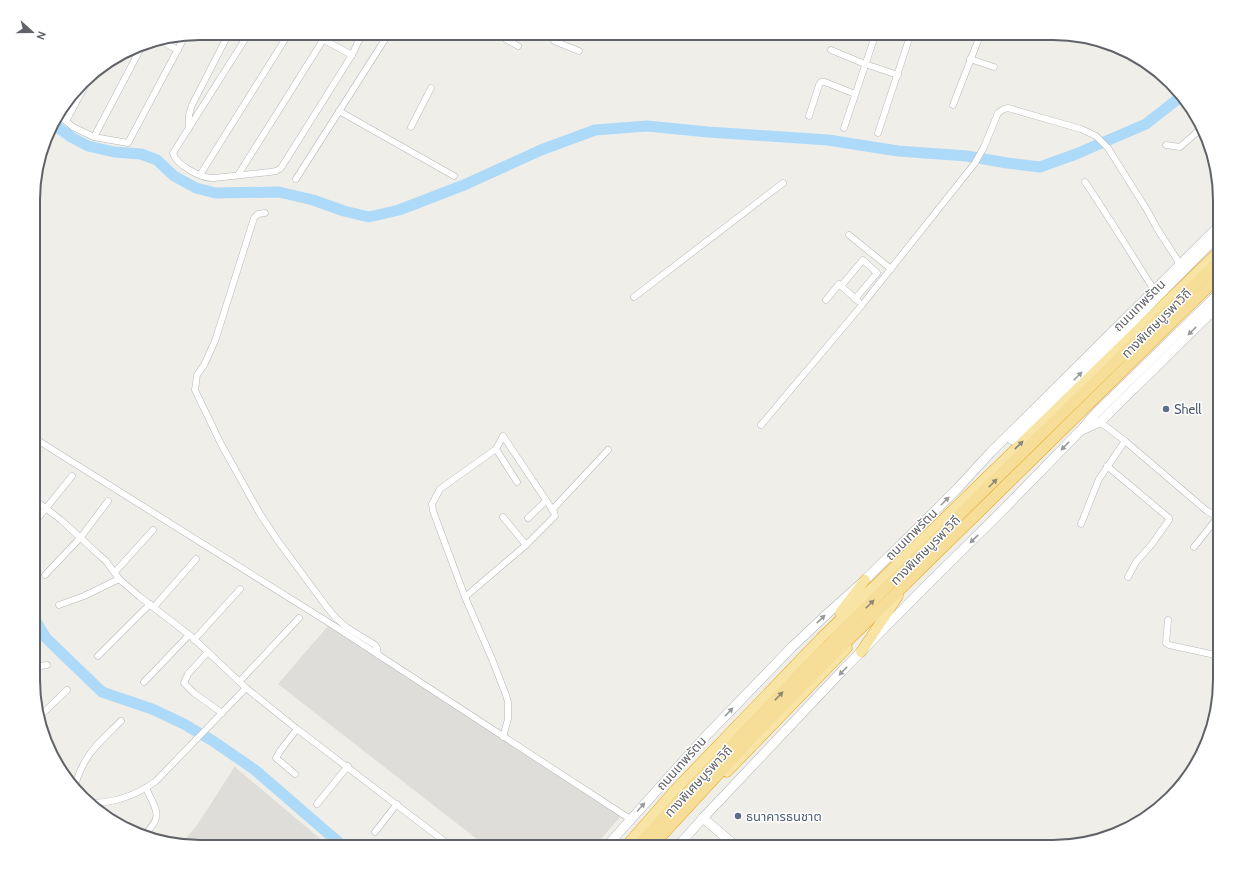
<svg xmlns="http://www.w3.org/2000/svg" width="1253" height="880" font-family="Cabin,'Noto Sans Thai',sans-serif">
	<rect width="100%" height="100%" fill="#f0eee8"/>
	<g fill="#dfddda">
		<path d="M328 626 414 678 622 815 594 847H487L278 684Z"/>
		<path d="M235 766V767L330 847H189L180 845 198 824Z"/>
	</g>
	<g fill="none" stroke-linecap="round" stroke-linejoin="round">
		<g stroke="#aedaf9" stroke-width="11">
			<path d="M52 123 71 137 88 146 114 152 141 154 157 160 174 176 196 188 215 193 279 192 313 200 344 211 369 217 399 210 464 185 541 150 595 130 647 126 708 132 828 140 898 151 967 156 1007 163 1040 167 1076 154 1146 124 1179 98"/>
			<path d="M34 618 46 638 102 692 152 709 182 723 213 741 255 770 344 847"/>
		</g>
		<defs>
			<g id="minor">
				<path d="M249 33 173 153C176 165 202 179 214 178L270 172 276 171 281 168 352 55 359 40 364 33"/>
				<path d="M311 33 352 55"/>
				<path d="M346 33 359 40"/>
				<path d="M495 33 518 46"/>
				<path d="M552 33V37L554 41 579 51"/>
				<path d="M161 41 178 50"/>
				<path d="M1106 42H1108"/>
				<path d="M831 50 865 64 898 75"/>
				<path d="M970 59 994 67"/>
				<path d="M1139 59 1161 76"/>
				<path d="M953 105 981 33"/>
				<path d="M339 111 454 176"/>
				<path d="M59 115 73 127 94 137 128 143 185 36"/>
				<path d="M809 116 819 85 821 82H825L855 94"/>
				<path d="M66 121 92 73"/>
				<path d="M411 127 431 88"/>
				<path d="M189 128V115L192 105 229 33"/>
				<path d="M844 128 876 33"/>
				<path d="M878 133 911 33"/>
				<path d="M94 137 143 44"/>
				<path d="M1166 145 1180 147 1203 127"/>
				<path d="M200 175 289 33"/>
				<path d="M238 175 323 40"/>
				<path d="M296 179 389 33"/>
				<path d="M1085 182C1109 217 1131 254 1154 290"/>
				<path d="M265 213 258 214 254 218 215 341 204 365 197 375 195 390 221 444 260 514 278 541 326 606 336 618 346 627 375 645 377 648 378 655"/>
				<path d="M849 235 891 269"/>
				<path d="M841 286 863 260 877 273 855 299"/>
				<path d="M634 297 783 183"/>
				<path d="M826 300 839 284 858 301"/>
				<path d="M1100 422 1125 441 1207 511 1220 518"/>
				<path d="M761 425 862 305 975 163 984 147 998 113 1004 109 1008 108 1081 129 1096 136 1108 148 1147 210 1158 230 1180 264"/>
				<path d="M34 438 331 624 630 819"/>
				<path d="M1107 466 1169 518V520L1152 544 1136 562 1128 577"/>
				<path d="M34 499 61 520 98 554 106 561 119 579 140 597 192 637 246 688 297 729 452 847"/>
				<path d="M552 510 608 450"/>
				<path d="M503 517 526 545"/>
				<path d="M528 518 546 501"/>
				<path d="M34 523 72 476"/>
				<path d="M1081 524 1099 479 1125 441"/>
				<path d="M1194 547 1218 517"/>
				<path d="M115 572 153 530"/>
				<path d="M45 575 81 537 108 501"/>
				<path d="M465 597 526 545 555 516 554 512 503 436 496 449"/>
				<path d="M59 605 84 596 119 579"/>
				<path d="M154 607 196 559"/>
				<path d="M1168 620 1166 643 1169 645 1220 656"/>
				<path d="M194 640 240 589"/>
				<path d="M208 652 188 674 184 683 194 693 222 713"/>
				<path d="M98 656 150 604"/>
				<path d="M34 667 47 665"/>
				<path d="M240 681 299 618"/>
				<path d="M144 682 189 635"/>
				<path d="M39 717 67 690"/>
				<path d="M503 737 508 719V702L506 695 492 659 465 597 433 511 432 504 440 489 496 449 517 482"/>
				<path d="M295 774 276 758 280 751 297 729"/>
				<path d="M75 785C85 753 98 744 121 721"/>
				<path d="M90 803C114 803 137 795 156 781L246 688"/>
				<path d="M317 804 348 766"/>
				<path d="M375 832 397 804"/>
				<path d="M143 836C164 816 157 812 146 788"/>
			</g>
			<g id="secondary">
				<path d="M1083 428 1095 414 1220 292"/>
				<path d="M1012 440C1084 375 1150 303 1219 235"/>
				<path d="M703 818 737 847"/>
				<path d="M606 847 704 738 792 647 827 614 865 580 957 489 991 452 1220 225"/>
				<path d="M677 847 703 818 842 671 929 583 1003 510 1080 431 1100 422 1220 304"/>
			</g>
			<g id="trunk">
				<path d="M840 613 865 580"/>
				<path d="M861 652 898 596"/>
				<path d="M727 772 847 648"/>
				<path d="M625 847 674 791 821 638 1220 250"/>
			</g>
			<g id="motorway">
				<path d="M637 847C823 643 1023 453 1220 260"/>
				<path d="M651 847 757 732 829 659 1220 275"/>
			</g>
		</defs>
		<use href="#minor" stroke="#b5b7bb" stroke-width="7"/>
		<use href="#secondary" stroke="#b4b6bb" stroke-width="10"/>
		<use href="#trunk" stroke="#e8a110" stroke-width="11"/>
		<use href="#motorway" stroke="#e8a110" stroke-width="12"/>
		<use href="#minor" stroke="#fff" stroke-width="6"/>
		<use href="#secondary" stroke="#fff" stroke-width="9"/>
		<use href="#trunk" stroke="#f8e5a6" stroke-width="10"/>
		<use href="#motorway" stroke="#f6dd98" stroke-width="11"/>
	</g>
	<defs><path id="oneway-solid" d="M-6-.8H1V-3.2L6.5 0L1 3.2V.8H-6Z"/></defs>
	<g fill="#97999c">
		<use href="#oneway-solid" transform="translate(1192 331) rotate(135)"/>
		<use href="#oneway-solid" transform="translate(1078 376) rotate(-45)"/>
		<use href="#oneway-solid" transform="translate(1065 446) rotate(134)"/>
		<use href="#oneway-solid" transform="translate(945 501) rotate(-45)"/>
		<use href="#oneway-solid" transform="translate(974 539) rotate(136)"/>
		<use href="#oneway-solid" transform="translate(821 619) rotate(-44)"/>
		<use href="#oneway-solid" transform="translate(843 671) rotate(134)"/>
		<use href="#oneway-solid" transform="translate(729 712) rotate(-46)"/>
		<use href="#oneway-solid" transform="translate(641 807) rotate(-48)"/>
	</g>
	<use fill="#8d897a" href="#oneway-solid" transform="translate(1019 445) rotate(-44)"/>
	<g fill="#8c8776">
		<use href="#oneway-solid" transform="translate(993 483) rotate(-45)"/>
		<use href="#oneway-solid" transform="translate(870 604) rotate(-45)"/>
		<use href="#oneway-solid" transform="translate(779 696) rotate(-46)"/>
	</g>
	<g fill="#5c6f8a" stroke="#fff" stroke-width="1.5">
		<circle cx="1166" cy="409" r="4"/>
		<circle cx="738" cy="816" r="4"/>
	</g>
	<g text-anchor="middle" stroke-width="3" stroke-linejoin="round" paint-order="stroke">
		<g font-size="13" fill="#5f6267" stroke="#fff">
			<text transform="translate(1139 305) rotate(-45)" y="5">ถนนเทพรัตน</text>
			<text transform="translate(1156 323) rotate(-45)" y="5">ทางพิเศษบูรพาวิถี</text>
			<text transform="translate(911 534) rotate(-45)" y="5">ถนนเทพรัตน</text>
			<text transform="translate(925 550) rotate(-45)" y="5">ทางพิเศษบูรพาวิถี</text>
			<text transform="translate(681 763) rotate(-48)" y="5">ถนนเทพรัตน</text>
			<text transform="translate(698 781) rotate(-47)" y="5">ทางพิเศษบูรพาวิถี</text>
		</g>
		<g font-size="13" fill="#4e5e75" stroke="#fff" text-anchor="start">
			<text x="1174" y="414">Shell</text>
			<text x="746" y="821">ธนาคารธนชาต</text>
		</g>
	</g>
	<path d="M0 0H1253V880H0ZM200 40H1053A160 160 0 0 1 1213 200V680A160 160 0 0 1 1053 840H200A160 160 0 0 1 40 680V200A160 160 0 0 1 200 40Z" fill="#fff" fill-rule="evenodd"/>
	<path fill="none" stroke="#5f6267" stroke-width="2" d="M200 40H1053A160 160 0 0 1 1213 200V680A160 160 0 0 1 1053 840H200A160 160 0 0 1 40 680V200A160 160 0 0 1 200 40Z"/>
	<g transform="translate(32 32) rotate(111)" stroke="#ffffff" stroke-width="3" paint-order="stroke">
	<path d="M0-3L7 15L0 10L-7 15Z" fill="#5f6267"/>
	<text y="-6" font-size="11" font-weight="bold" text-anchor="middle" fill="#5f6267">N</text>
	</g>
</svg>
